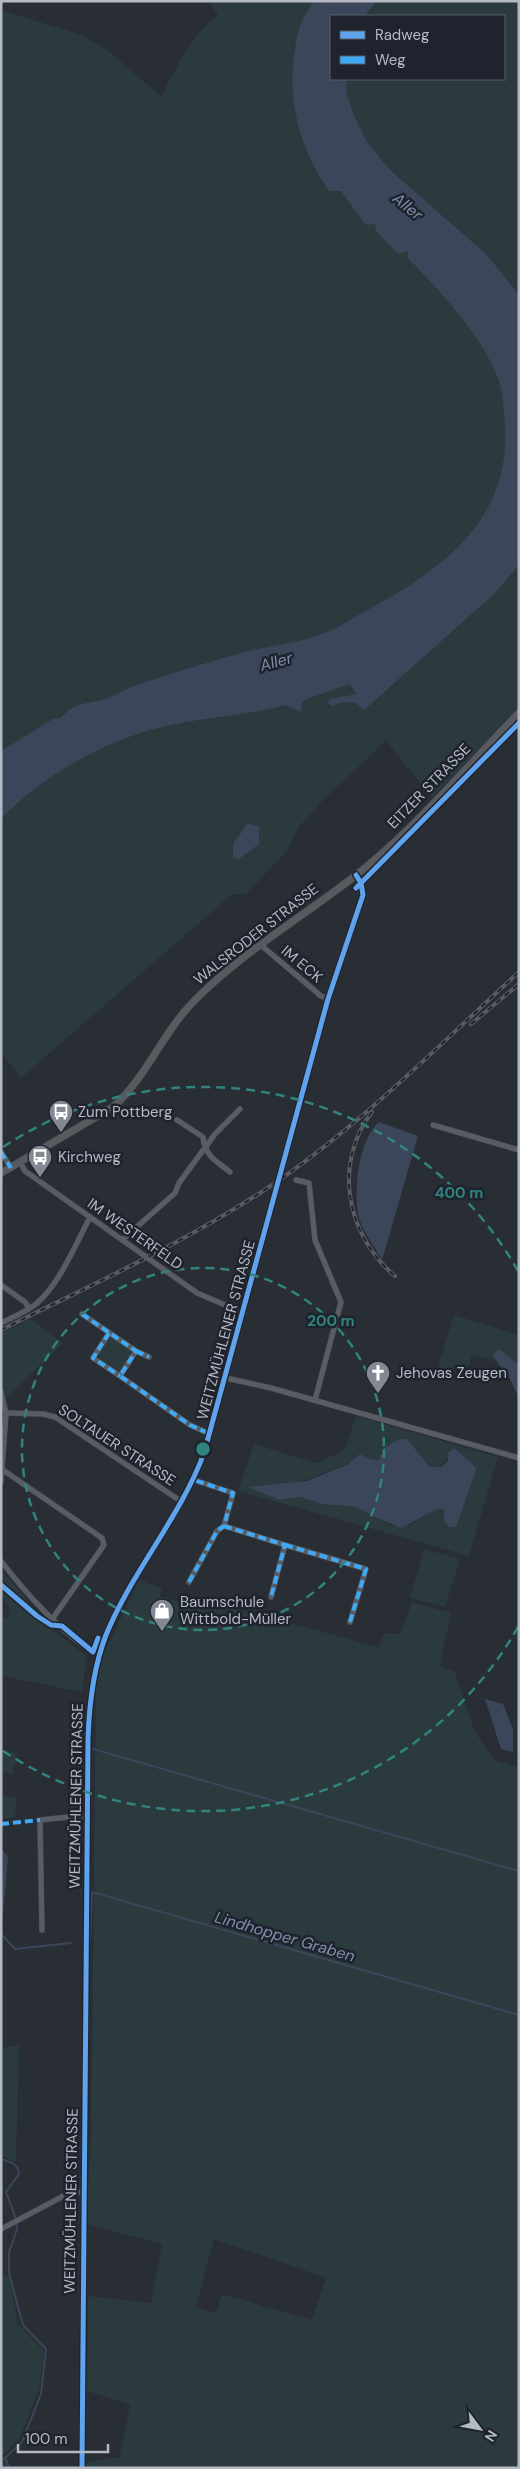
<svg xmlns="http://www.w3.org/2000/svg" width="520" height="2469" font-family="'DM Sans',sans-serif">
	<rect width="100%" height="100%" fill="#292d34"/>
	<g fill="#2b3a3c" fill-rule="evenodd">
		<path d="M208 1H519V708L432 798 386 741 324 799 298 828 288 850 246 894H232L229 897 21 1078 1 1053V10L82 35 105 48 161 96C177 67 191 35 218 15ZM331 16H504V79H331Z"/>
		<path d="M454 1315 519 1335V1365L499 1350 492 1355 495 1361 472 1355 468 1368 437 1369Z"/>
		<path d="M31 1319 63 1343 6 1398 1 1387V1333Z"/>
		<path d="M110 1337H113L130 1350 131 1355 120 1371H115L99 1357 100 1351Z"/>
		<path d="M356 1416 498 1457 469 1556 238 1491 254 1444 316 1463 345 1450ZM384 1448 417 1450C430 1472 443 1473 454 1448L477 1468 456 1526 450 1527 444 1521 445 1509H438L409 1525 393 1526 357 1507 322 1504 300 1497 280 1500 248 1487 298 1483 354 1461 378 1460Z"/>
		<path d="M424 1549 460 1559 445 1607 410 1598Z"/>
		<path d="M1 1570 23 1594 42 1622 87 1656 82 1692 1 1676V1618H8L10 1608 1 1598Z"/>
		<path d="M139 1580 162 1588 160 1596 198 1607 202 1599 378 1647 385 1633 400 1634 412 1602 451 1613 440 1666 455 1672 474 1730 494 1760 519 1768 518 2468H86V2462L120 2457 130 2405 87 2391 88 2296 151 2303 162 2244 86 2224 91 2135 96 1682 101 1660ZM214 2239 326 2278 312 2320 222 2294 216 2313 196 2307Z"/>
		<path d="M1 1749 17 1753 13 1775 1 1772Z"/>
		<path d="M1 1794 17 1798 15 1817 1 1819Z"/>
		<path d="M19 2045 16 2162 1 2156V2048Z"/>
		<path d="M9 2274 18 2324 44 2351 39 2390 24 2427 19 2440 3 2455 8 2468H1V2276Z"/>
	</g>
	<g fill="#3b465b">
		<path d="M314 1H376L365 16H331V79H346L347 94 353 113 366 141 390 170 487 255 519 295V565L493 595 364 710 356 703 342 702 333 706 327 703 330 699 357 694 349 684 307 699 301 704 302 713 286 705C245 716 202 717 162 727 106 740 40 777 1 819V751L53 719 61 718C73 703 84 704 102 700 113 697 123 690 134 686 170 674 208 662 245 652 271 645 300 643 325 633 341 627 357 615 373 607 447 566 511 517 505 424 504 408 503 392 498 378 479 331 441 293 407 257L409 251 398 254 376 231 375 224 366 225 341 191H329C295 142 284 87 299 29 301 19 309 10 314 1Z"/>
		<path d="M248 823 259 827V844L239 859 233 857V844Z"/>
		<path d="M379 1122 418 1136 382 1260C375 1247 363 1232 359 1218 353 1192 358 1140 379 1122Z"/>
		<path d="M499 1349 519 1365V1398L510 1379 492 1355Z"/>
		<path d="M399 1439H407L429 1466 441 1467 448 1461V1453L454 1448 477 1468 456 1527H450L444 1521V1509H438L401 1528 373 1516 357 1507 322 1504 300 1497 280 1500 247 1487 307 1481 348 1464 360 1454 370 1459 378 1460 384 1448Z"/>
		<path d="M485 1699 503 1704 513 1729V1752L501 1749Z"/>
		<path d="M1 1848 8 1857 1 1935Z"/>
	</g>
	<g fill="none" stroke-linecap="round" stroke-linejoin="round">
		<g stroke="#3b465b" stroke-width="2">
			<path d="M93 1749 519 1871"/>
			<path d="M1 1934 15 1949 71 1943"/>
			<path d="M90 1941 92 1892 519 2015"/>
			<path d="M1 2159C10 2162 18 2163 19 2174L6 2192 16 2219 17 2229 9 2252V2272L18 2307 23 2325 46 2349 41 2394 22 2442 5 2458 10 2468"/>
		</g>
		<defs>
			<g id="street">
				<path d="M262 946 321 996 328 999"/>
				<path d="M177 1120 203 1137C205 1156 216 1161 230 1172"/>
				<path d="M433 1125 519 1150"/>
				<path d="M1 1152 11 1168"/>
				<path d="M20 1162 25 1171 197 1293 244 1313"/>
				<path d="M296 1180 309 1183 315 1240 341 1302 315 1400"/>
				<path d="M122 1240 175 1193 179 1183 215 1134 240 1109"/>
				<path d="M1 1285 25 1302 29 1308"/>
				<path d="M82 1314 136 1351 120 1376 190 1425 210 1434"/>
				<path d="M1 1323C13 1317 26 1312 36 1304 59 1285 76 1244 90 1217"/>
				<path d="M109 1333 93 1358 120 1376"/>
				<path d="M136 1351 149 1357"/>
				<path d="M226 1378 271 1388 519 1458"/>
				<path d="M1 1392 6 1413 1 1482"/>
				<path d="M6 1413 43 1414 55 1417 182 1502"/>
				<path d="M3 1470 102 1538 104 1545 53 1618"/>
				<path d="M224 1526 285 1545 271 1597"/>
				<path d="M285 1545 366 1569 350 1622"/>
				<path d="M1 1561C24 1591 65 1638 99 1655"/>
				<path d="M189 1582 217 1531 224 1526 233 1493 194 1480"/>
				<path d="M42 1930 40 1820 88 1815"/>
				<path d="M1 2229 71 2192H84"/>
			</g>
			<g id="secondary">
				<path d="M1 1173 113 1107C148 1076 163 1031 196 999 243 952 302 917 355 876 415 829 465 768 519 713"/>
				<path d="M82 2468 88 1740C89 1704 93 1669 106 1635 132 1571 180 1518 204 1453L328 999 363 895 361 883 356 875"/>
			</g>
		</defs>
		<use href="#street" stroke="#45484d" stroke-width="6"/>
		<use href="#secondary" stroke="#45484d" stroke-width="8"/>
		<use href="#street" stroke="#595c62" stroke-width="5"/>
		<use href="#secondary" stroke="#585a60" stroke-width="7"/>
		<defs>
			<g id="rail">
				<path d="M471 1024 519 984"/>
				<path d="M372 1112C332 1164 347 1236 395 1276"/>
				<path d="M1 1330C93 1284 187 1242 272 1185 362 1124 439 1045 519 972"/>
			</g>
		</defs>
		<use href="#rail" stroke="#585b60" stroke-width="4"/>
		<use href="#rail" stroke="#1e232e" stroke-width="2" stroke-dasharray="5.5" stroke-linecap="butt"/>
		<g stroke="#3fa9f5" stroke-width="4" stroke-dasharray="8 4" stroke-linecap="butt">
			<path d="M1 1152 11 1168"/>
			<path d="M82 1314 136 1351 120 1376 190 1425 210 1434"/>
			<path d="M109 1333 93 1358 120 1376"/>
			<path d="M136 1351 149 1357"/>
			<path d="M224 1526 285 1545 271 1597"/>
			<path d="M285 1545 366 1569 350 1622"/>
			<path d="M189 1582 217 1531 224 1526 233 1493 194 1480"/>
			<path d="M1 1824 40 1820"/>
		</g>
		<defs>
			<g id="cycleway">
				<path d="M356 888 519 723"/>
				<path d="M1 1585 37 1616 51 1625 62 1626 93 1652 98 1638"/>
				<path d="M82 2468 88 1740C89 1704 93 1669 106 1635 132 1571 180 1518 204 1453L328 999 363 895 361 883 356 875"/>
			</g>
		</defs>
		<use href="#cycleway" stroke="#1e232e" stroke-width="8"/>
		<use href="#cycleway" stroke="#60a3ed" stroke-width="5"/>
	</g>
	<g fill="none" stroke="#30837f" stroke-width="2.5" stroke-dasharray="9 6">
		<circle cx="203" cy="1449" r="181"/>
		<path d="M518 1627A362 362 0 0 1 3 1751M3 1147A362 362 0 0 1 518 1271"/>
	</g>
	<defs>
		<symbol id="bus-pin" viewBox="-11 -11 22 30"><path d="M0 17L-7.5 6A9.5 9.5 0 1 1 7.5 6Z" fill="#838892" stroke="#1e232e"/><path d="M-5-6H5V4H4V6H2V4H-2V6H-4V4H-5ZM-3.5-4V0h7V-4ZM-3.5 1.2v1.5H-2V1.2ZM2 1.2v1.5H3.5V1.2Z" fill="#fff"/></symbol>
		<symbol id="church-pin" viewBox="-11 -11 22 30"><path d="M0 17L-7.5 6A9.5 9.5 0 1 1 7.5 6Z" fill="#838892" stroke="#1e232e"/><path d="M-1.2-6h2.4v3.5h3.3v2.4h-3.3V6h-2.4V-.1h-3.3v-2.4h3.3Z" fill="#fff"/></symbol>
		<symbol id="shop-pin" viewBox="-11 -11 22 30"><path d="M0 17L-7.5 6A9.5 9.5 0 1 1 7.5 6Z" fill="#838892" stroke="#1e232e"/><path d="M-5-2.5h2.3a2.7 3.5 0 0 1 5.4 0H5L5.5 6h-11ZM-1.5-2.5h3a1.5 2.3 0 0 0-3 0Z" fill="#fff"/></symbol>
	</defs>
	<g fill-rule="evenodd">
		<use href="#bus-pin" x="47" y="1098" width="28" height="38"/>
		<use href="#bus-pin" x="26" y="1143" width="28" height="38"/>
		<use href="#church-pin" x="364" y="1359" width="28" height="38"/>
		<use href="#shop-pin" x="148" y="1597" width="28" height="38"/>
	</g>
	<g text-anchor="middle" stroke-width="5" stroke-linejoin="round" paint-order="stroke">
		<g font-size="15" fill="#b4b9c4" stroke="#1e232e">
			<text transform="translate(429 786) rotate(-46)" y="5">EITZER STRASSE</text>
			<text transform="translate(256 934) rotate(-38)" y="5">WALSRODER STRASSE</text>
			<text transform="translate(302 964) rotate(40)" y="5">IM ECK</text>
			<text transform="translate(135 1234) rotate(35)" y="5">IM WESTERFELD</text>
			<text transform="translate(226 1330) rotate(-75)" y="5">WEITZMÜHLENER STRASSE</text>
			<text transform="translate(117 1445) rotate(33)" y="5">SOLTAUER STRASSE</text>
			<text transform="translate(76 1796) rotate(-89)" y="5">WEITZMÜHLENER STRASSE</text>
			<text transform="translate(71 2201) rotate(-89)" y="5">WEITZMÜHLENER STRASSE</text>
		</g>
		<g font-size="15" fill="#b4b9c4" stroke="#1e232e" text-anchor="start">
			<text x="78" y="1117">Zum Pottberg</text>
			<text x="58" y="1162">Kirchweg</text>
			<text x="396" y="1378">Jehovas Zeugen</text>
			<text x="180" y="1607">Baumschule<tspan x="180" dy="17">Wittbold-Müller</tspan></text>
		</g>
		<g font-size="16" font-style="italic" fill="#808ea9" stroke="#1e232e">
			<text transform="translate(408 206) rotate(39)" y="6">Aller</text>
			<text transform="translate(276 661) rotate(-16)" y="6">Aller</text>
			<text transform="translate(285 1936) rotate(16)" y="6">Lindhopper Graben</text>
		</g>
	</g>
	<circle cx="203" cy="1449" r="8" fill="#30837f" stroke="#1e232e" stroke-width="2.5"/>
	<g font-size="15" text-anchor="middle" font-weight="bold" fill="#30837f" stroke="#1e232e" stroke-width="5" stroke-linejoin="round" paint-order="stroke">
		<text x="459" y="1198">400 m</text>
		<text x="331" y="1326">200 m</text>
	</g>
	<rect width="520" height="2469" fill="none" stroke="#b4b9c4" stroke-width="5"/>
	<rect x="330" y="15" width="175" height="65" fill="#1e232e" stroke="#5a5f6a"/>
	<rect x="340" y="31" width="25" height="8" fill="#60a3ed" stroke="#5a5f6a"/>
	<text x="375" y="40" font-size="15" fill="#b4b9c4">Radweg</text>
	<rect x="340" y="56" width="25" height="8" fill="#3fa9f5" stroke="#5a5f6a"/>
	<text x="375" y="65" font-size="15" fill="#b4b9c4">Weg</text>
	<g transform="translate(480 2429) rotate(122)" stroke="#1e232e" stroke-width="4" paint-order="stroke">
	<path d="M0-4L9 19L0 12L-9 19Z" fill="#b4b9c4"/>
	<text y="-8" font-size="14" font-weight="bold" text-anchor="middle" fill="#b4b9c4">N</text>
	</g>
	<path d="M18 2444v8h90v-8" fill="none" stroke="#b4b9c4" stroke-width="2.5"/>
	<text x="25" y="2444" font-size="15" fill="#b4b9c4" stroke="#1e232e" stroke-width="4" paint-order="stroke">100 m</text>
</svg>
